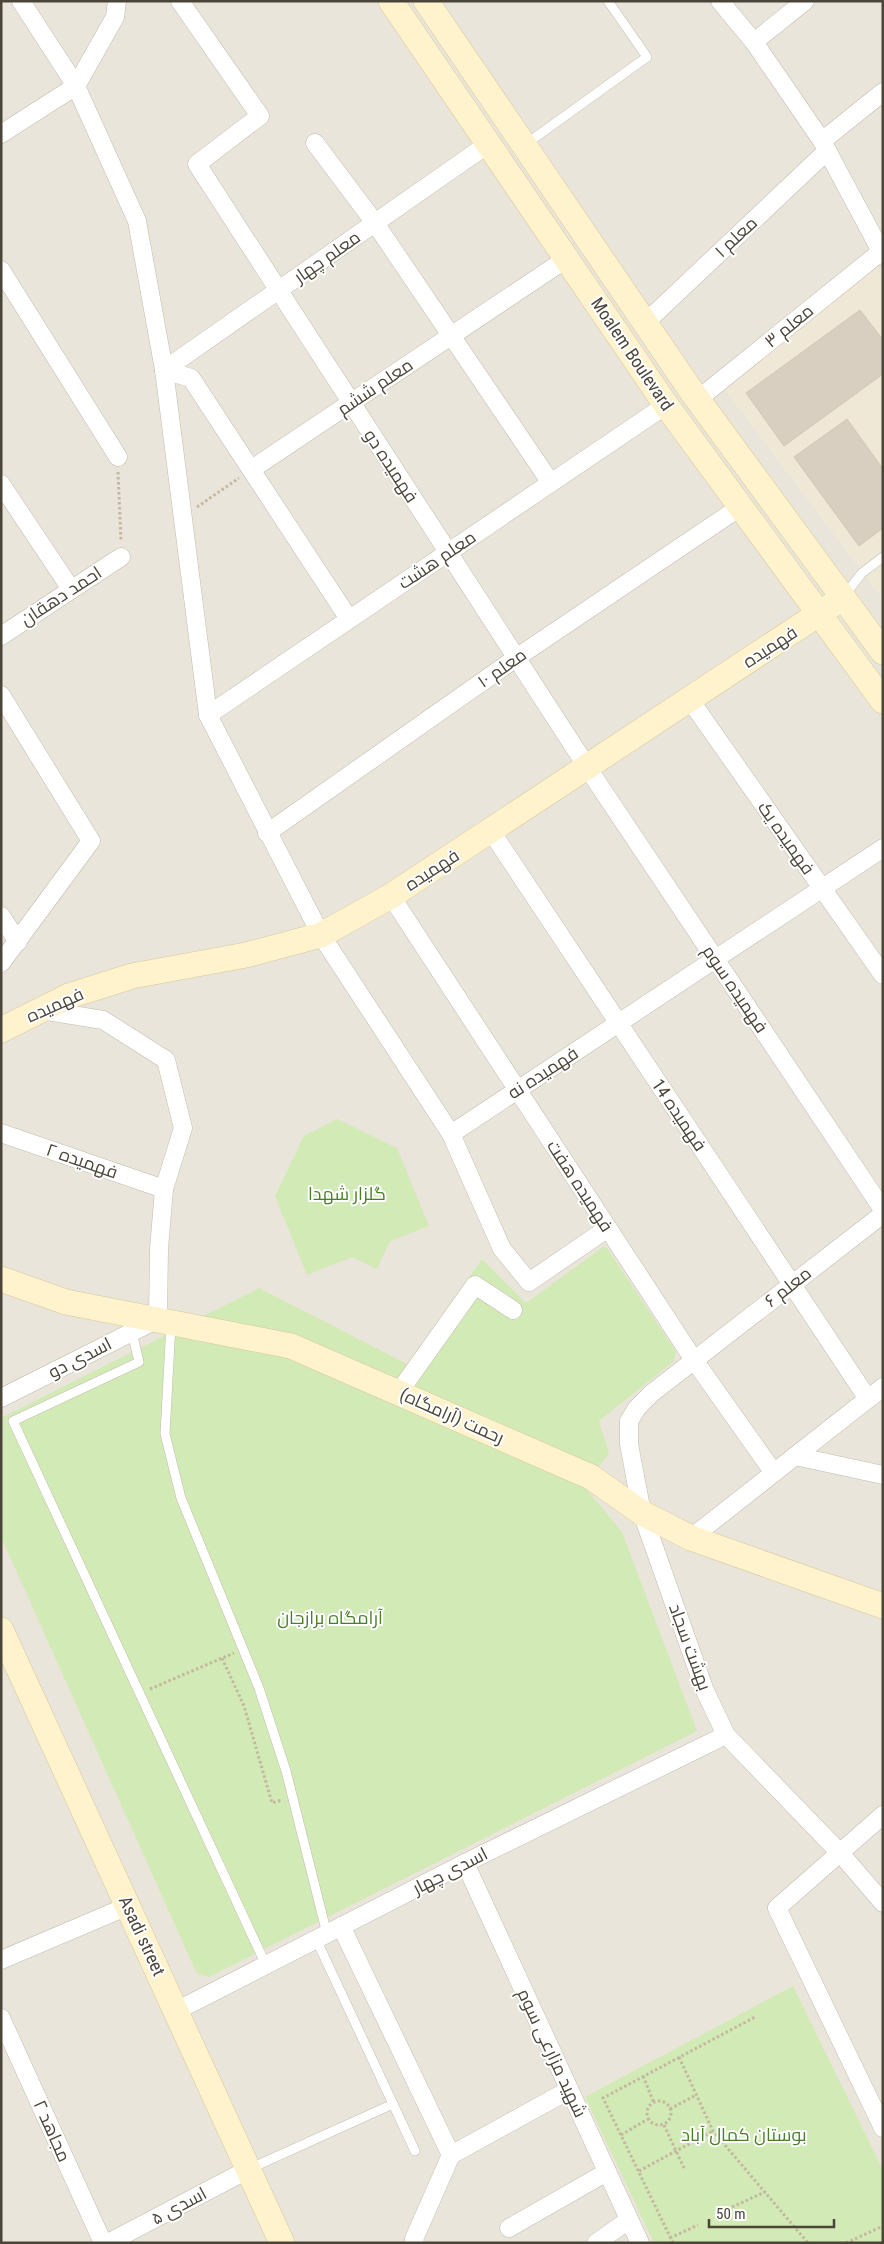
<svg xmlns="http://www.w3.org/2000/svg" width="884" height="2244" font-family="'Roboto Condensed',Cairo,sans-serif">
	<rect width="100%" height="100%" fill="#f6f3ec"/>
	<rect fill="#eae5da" x="1" y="1" width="882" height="2242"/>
	<path fill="#efe8d6" d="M875 266 883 276V600L725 390Z"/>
	<g fill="#d2eab5">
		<path d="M337 1119 397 1148 429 1226 390 1241 377 1269 352 1257 307 1275 275 1196 304 1136Z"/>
		<path d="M603 1247 607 1248 676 1352 673 1362 599 1421 609 1454 583 1485 622 1532 697 1731 209 1977 197 1974 1 1537V1418L259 1288 407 1364 482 1259 526 1303Z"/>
		<path d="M793 1986 883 2170V2243H654L585 2097Z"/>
	</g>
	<g fill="#d8cfc1" stroke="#d3c7b4">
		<path d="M860 310 883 340V374L784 446 746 393Z"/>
		<path d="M847 419 883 469V528L859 546 794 457Z"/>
	</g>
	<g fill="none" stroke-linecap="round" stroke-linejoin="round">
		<defs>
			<g id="lane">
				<path d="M526 144 647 57 608 1"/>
				<path d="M844 596 862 573 883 557"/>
				<path d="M171 1324 165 1434 181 1498 259 1688 286 1771 327 1934"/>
				<path d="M132 1332 139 1362 13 1421 266 1965"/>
				<path d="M316 1939 415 2151"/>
				<path d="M249 2169 393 2104"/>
			</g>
			<g id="street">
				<path d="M21 1 76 86 137 221 164 370 208 715 321 935 451 1134 883 848"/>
				<path d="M180 1 260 116 197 164 587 767 883 1210"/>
				<path d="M720 1 754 42 822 141 883 255"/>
				<path d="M754 42 805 1"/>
				<path d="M1 134 76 86 115 17 117 1"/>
				<path d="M822 141 883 92"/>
				<path d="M315 143 375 223 551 483"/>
				<path d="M1 270 118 457"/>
				<path d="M645 323 827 151"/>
				<path d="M164 370 488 144"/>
				<path d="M164 370 191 378 349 619"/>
				<path d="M697 400 883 250"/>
				<path d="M252 469 566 259"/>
				<path d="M1 484 71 589"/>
				<path d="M1 636 121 557"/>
				<path d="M1 695 91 841 1 963"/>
				<path d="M690 700 883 975"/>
				<path d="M208 715 666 405"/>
				<path d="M491 831 868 1399"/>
				<path d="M267 833 516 658 740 507"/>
				<path d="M391 896 694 1360 774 1473"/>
				<path d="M1 916 18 942"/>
				<path d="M1 1133 164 1189"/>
				<path d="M451 1134 502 1249 529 1282 608 1228"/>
				<path d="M883 1214 652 1393 637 1408 629 1421V1444L642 1513 705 1691 726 1735 841 1854 883 1903"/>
				<path d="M399 1392 475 1285 513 1310"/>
				<path d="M1 1398 158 1319 159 1249 164 1189 183 1128 166 1060 103 1020 41 1010"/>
				<path d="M795 1456 883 1475"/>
				<path d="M691 1538 883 1387"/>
				<path d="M883 1815 777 1908 883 2128"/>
				<path d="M465 1863 640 2243"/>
				<path d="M341 1926 451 2155 414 2239 415 2243"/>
				<path d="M1 1960 128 1906"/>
				<path d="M176 2011 465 1863 726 1735"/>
				<path d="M1 2018 103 2243"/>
				<path d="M451 2155 569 2090"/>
				<path d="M509 2228 607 2172"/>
				<path d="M108 2243 249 2169"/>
				<path d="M596 2243 629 2220"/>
			</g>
			<g id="secondary">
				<path d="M391 1 666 405 883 701"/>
				<path d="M426 1 690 389 883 652"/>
				<path d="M1 1030 69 996 132 976 246 955 321 935 391 896 843 598"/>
				<path d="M1 1279 66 1302 291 1346 591 1477 642 1513 691 1538 883 1606"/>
				<path d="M1 1630 282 2243"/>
			</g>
		</defs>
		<use href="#lane" stroke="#c2bbae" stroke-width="10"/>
		<use href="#street" stroke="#c2bbae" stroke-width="19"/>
		<use href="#secondary" stroke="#d6c79b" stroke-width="26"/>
		<g stroke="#c4b79f" stroke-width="3" stroke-dasharray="2.5 2.5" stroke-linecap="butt">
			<path d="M118 472 121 541"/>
			<path d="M197 507 239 478"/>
			<path d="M222 1658 244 1706 272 1803 282 1800"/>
			<path d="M150 1689 234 1653"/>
			<path d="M679 2057 713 2131 808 2243"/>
			<path d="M643 2076 654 2103"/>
			<circle cx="659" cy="2113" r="12"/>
			<path d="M670 2109 696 2095"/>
			<path d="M664 2125 684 2168"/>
			<path d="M621 2135 648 2119"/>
			<path d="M639 2171 713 2131"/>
			<path d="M732 2207 765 2192"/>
			<path d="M670 2238 698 2225"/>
			<path d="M673 2243 603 2098 755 2017"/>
			<path d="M846 2243 883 2226"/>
		</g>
		<use href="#lane" stroke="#fff" stroke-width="9"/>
		<use href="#street" stroke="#fff" stroke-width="18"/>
		<use href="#secondary" stroke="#fff3cd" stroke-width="25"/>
	</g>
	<g text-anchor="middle" stroke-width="4" stroke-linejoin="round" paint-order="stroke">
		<g font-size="18" fill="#4b4439" stroke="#fff">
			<text transform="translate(736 237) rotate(-43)" y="6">معلم ۱</text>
			<text transform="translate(327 257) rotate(-35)" y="6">معلم چهار</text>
			<text transform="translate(789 326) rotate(-39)" y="6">معلم ۳</text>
			<text transform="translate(632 354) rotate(56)" y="6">Moalem Boulevard</text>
			<text transform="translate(375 387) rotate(-34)" y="6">معلم ششم</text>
			<text transform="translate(391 466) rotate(57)" y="6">فهمیده دو</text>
			<text transform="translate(437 560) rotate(-34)" y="6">معلم هشت</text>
			<text transform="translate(61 596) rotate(-33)" y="6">احمد دهقان</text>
			<text transform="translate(770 647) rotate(-33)" y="6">فهمیده</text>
			<text transform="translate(502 668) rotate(-35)" y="6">معلم ۱۰</text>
			<text transform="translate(786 838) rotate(55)" y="6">فهمیده یک</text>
			<text transform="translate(432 870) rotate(-33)" y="6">فهمیده</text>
			<text transform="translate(735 989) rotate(56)" y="6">فهمیده سوم</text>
			<text transform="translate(55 1005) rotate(-24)" y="6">فهمیده</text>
			<text transform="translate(543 1073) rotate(-33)" y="6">فهمیده نه</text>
			<text transform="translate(679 1115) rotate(56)" y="6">فهمیده 14</text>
			<text transform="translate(82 1161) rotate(19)" y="6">فهمیده ۲</text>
			<text transform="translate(580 1186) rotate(57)" y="6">فهمیده هفت</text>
			<text transform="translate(788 1287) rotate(-38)" y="6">معلم ۶</text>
			<text transform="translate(80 1358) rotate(-27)" y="6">اسدی دو</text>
			<text transform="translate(452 1416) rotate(24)" y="6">رحمت (آرامگاه)</text>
			<text transform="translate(690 1647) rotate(70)" y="6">بهشت سجاد</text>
			<text transform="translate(450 1871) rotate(-27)" y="6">اسدی چهار</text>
			<text transform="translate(142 1936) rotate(65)" y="6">Asadi street</text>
			<text transform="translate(552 2053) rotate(65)" y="6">شهید مزارعی سوم</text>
			<text transform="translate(52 2131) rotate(66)" y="6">مجاهد ۲</text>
			<text transform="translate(179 2206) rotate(-28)" y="6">اسدی ۵</text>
		</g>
		<g font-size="18" fill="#4a7f2a" stroke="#fff">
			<text x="347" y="1200">گلزار شهدا</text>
			<text x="330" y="1624">آرامگاه برازجان</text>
			<text x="744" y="2141">بوستان کمال آباد</text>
		</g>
	</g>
	<rect width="884" height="2244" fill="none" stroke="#4b4439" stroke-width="5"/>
	<path d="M709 2219v8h125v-8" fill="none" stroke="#4b4439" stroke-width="2.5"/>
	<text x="716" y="2219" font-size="15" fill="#4b4439" stroke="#ffffff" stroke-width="4" paint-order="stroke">50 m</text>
</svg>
